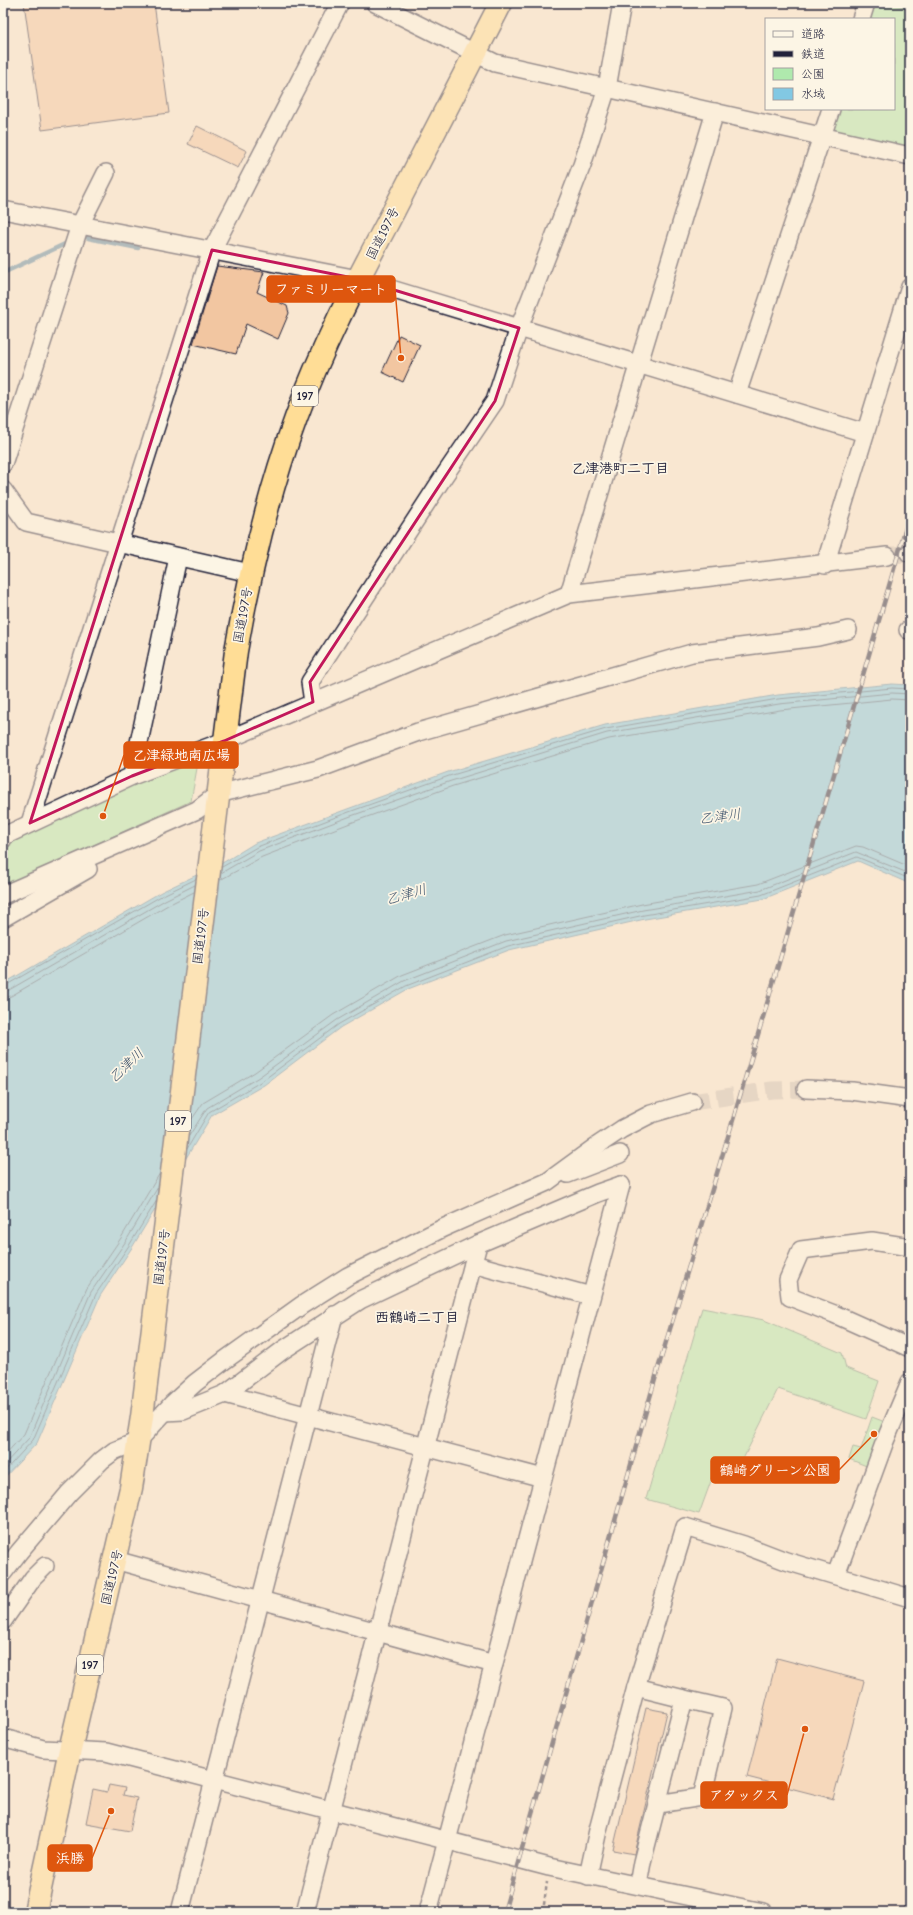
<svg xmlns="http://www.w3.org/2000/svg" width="913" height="1915" font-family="'Comic Neue','Klee One',sans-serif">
	<rect width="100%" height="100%" fill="#f9e7d1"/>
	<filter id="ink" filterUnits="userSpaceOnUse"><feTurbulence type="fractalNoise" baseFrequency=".025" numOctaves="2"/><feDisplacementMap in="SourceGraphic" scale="8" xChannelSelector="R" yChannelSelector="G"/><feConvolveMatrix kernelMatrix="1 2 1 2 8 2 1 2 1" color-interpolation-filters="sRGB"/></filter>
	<g filter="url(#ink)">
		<g fill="#afe9ad" stroke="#688674">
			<path d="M875 3H887L910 8V148L836 131 832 124 837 109H894V19H867L872 4Z"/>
			<path d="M200 752 191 801 3 886V845Z"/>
			<path d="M702 1308 764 1320 842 1353 846 1368 879 1381 866 1419 778 1389 734 1477 715 1470 699 1514 646 1499Z"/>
			<path d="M872 1417 885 1422 869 1467 849 1459 853 1447 861 1449Z"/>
		</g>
		<path fill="#82c8e3" stroke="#5c86a0" d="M892 684 910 685V884L858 861 763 899 645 919 509 950 408 989 341 1027 264 1085 212 1115 133 1246 100 1296 37 1443 3 1479V984L161 892 224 862 255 843 448 772 605 725 778 695Z"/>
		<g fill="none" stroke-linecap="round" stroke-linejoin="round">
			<g stroke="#48647e" stroke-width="1">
				<path d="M222 867 257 847 349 812 449 776 606 729 778 699 892 688 910 689"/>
				<path d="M221 873 259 851 351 816 451 781 607 733 779 704 892 693 910 694"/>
				<path d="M220 880 262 857 353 822 453 786 609 739 780 710 892 699 910 700"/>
				<path d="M3 987 163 895 196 879"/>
				<path d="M3 992 9 990 165 900 195 885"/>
				<path d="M3 998 11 996 168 905 194 892"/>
				<path d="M190 1122 203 1103 255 1072 333 1015 402 975 505 935 642 904 758 884 856 846 863 847 910 867"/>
				<path d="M189 1136 207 1108 259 1077 337 1020 404 981 506 941 643 910 760 890 856 852 910 874"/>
				<path d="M187 1149 209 1112 262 1081 339 1024 406 986 508 946 644 915 761 895 857 857 910 879"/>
				<path d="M3 1457 24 1434 87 1288 121 1238 160 1173"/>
				<path d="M3 1466 29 1438 91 1292 126 1241 158 1187"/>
				<path d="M3 1473 33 1440 96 1294 130 1244 157 1200"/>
			</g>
			<g stroke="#5c86a0" stroke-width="4.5">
				<path d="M88 238 138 248"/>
				<path d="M3 273 67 243"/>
			</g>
		</g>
		<g fill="#f2c6a1" stroke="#22223b">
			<path d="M24 3H154L169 113 42 130Z"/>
			<path d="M197 126 247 151 238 168 188 144Z"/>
			<path d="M217 266 264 272 257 292 287 306 289 313 278 339 246 324 236 354 193 344Z"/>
			<path d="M399 335 420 345 403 382 382 372Z"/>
			<path d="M777 1658 864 1681 833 1799 747 1777Z"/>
			<path d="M646 1708 667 1712 634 1854 613 1850Z"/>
			<path d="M109 1785 125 1788 123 1795 137 1798 130 1831 86 1823 93 1789 107 1792Z"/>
		</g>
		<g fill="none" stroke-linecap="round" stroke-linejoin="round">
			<g stroke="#cec0b3" stroke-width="17" stroke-dasharray="17 8" stroke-linecap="butt">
				<path d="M887 556 909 553"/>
				<path d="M692 1102 772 1090 806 1089"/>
			</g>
			<defs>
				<g id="minor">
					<path d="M375 3 495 63 910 156"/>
					<path d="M861 19 866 3"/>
					<path d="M3 210 358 279 865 433"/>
					<path d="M737 394 831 109"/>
					<path d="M3 464 80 225 106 173"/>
					<path d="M3 490 26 522 250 573"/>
					<path d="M909 553H910"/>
					<path d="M825 565 910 287"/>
					<path d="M569 594 715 112"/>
					<path d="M908 630H910"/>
					<path d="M313 702 310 682 444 476 495 401 519 328 582 165 607 88 622 3"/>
					<path d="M132 776 178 557"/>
					<path d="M30 823 212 250 340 3"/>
					<path d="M3 839 4 836 132 776 224 741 569 594 887 556"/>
					<path d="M3 895 197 810 218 794 318 769 418 732 692 653 818 637 848 630"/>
					<path d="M3 918 88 869"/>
					<path d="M806 1089 852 1091 910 1099"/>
					<path d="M568 1174 620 1154"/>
					<path d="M910 1247 872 1241 801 1250 788 1280 790 1297 834 1314 910 1348"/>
					<path d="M473 1264 591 1296"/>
					<path d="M225 1394 543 1478"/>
					<path d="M165 1412 183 1411 225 1394 283 1350 360 1300 478 1244 598 1193 621 1185"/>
					<path d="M115 1560 494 1664"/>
					<path d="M3 1573 19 1552 69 1493 102 1460 114 1451 138 1441 172 1404 195 1383 225 1360 302 1305 348 1276 443 1228 547 1182 595 1147 622 1129 651 1114 692 1102"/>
					<path d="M836 1575 885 1441 910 1382"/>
					<path d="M3 1621 33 1578 45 1566"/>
					<path d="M636 1687 684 1699 642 1862 638 1885"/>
					<path d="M3 1738 43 1749 106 1752 549 1867 763 1912"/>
					<path d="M658 1804 702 1797 723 1708 684 1699"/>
					<path d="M588 1876 598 1830 636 1687 685 1527 744 1545 786 1561 910 1598"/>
					<path d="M180 1912 334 1315"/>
					<path d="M305 1912 478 1244"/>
					<path d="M428 1912 621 1185"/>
				</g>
				<path id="highway" d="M35 1912 70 1750 131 1488 142 1417 236 651C250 571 268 494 296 418 321 349 355 284 389 220 426 147 464 75 501 3"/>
			</defs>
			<use href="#minor" stroke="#22223b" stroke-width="20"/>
			<use href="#highway" stroke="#22223b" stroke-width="25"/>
			<path stroke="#22223b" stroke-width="2.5" stroke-dasharray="4 3" stroke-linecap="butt" d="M543 1912 547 1882"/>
			<use href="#minor" stroke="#fcf5e5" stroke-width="17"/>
			<use href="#highway" stroke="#ffdd96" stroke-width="22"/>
			<defs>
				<path id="rail" d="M504 1912 660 1362 733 1120 910 514"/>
			</defs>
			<use href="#rail" stroke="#22223b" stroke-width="4.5"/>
			<use href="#rail" stroke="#fcf5e5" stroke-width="3" stroke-dasharray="9" stroke-linecap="butt"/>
		</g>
	</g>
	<path d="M0 0H913V1915H0ZM212 250 358 279 519 328 495 401 310 682 313 702 224 741 132 776 30 823Z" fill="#f9e7d1" fill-opacity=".55" fill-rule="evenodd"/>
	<path fill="none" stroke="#c2185b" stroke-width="3" stroke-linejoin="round" d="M212 250 358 279 519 328 495 401 310 682 313 702 224 741 132 776 30 823Z"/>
	<g text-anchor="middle" stroke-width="3.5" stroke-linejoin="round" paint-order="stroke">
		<g fill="#fcf5e5" stroke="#63616e" stroke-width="1">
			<rect x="292" y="386" width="26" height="20" rx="3"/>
			<rect x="165" y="1111" width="26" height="20" rx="3"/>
			<rect x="77" y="1655" width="26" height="20" rx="3"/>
		</g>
		<g font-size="12" font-weight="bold" fill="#22223b">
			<text x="305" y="400">197</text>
			<text x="178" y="1125">197</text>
			<text x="90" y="1669">197</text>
		</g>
		<g font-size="13" fill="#22223b" stroke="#fcf5e5">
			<text transform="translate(382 233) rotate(-63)" y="5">国道197号</text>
			<text transform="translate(242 615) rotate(-80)" y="5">国道197号</text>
			<text transform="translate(200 936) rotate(-83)" y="5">国道197号</text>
			<text transform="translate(161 1257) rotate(-83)" y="5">国道197号</text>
			<text transform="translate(111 1577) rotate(-77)" y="5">国道197号</text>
		</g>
		<g font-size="14" font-weight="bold" fill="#22223b" stroke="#fcf5e5">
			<text x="620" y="473">乙津港町二丁目</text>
			<text x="417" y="1322">西鶴崎二丁目</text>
		</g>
		<g font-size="14" font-style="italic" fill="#3f546d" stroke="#fcf5e5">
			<text transform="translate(720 816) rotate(-7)" y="5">乙津川</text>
			<text transform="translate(406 894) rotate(-16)" y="5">乙津川</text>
			<text transform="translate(126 1065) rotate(-44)" y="5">乙津川</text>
		</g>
	</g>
	<path fill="none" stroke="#de560e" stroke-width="1.5" d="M401 358L395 289M103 816L124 755M874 1434L839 1470M805 1729L787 1795M111 1811L92 1858"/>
	<g fill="#de560e" stroke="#fcf5e5" stroke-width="1.5">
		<circle cx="401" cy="358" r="4"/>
		<circle cx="103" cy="816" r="4"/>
		<circle cx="874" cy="1434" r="4"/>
		<circle cx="805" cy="1729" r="4"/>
		<circle cx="111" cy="1811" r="4"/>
	</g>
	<g fill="#de560e" stroke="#de560e" stroke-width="1.5">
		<rect x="267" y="276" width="128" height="26" rx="4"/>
		<rect x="124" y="742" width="114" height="26" rx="4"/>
		<rect x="711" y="1457" width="128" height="26" rx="4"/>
		<rect x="701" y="1782" width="86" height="26" rx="4"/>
		<rect x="48" y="1845" width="44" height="26" rx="4"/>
	</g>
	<g font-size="14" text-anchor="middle" font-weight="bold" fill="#fff">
		<text x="331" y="294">ファミリーマート</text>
		<text x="181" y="760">乙津緑地南広場</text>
		<text x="775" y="1475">鶴崎グリーン公園</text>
		<text x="744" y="1800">アタックス</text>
		<text x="70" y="1863">浜勝</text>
	</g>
	<rect width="913" height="1915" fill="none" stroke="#fcf5e5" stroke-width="16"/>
	<rect x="8" y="8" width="897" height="1899" fill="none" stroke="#22223b" stroke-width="1.5" filter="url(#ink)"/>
	<rect x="765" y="18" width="130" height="92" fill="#fcf5e5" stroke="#a5a1a1"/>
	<rect x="773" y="31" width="20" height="6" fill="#fcf5e5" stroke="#a5a1a1"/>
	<text x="801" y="38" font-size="12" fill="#22223b">道路</text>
	<rect x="773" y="51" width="20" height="6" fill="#22223b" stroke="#a5a1a1"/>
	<text x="801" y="58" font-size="12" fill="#22223b">鉄道</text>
	<rect x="773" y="68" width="20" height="12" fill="#afe9ad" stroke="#a5a1a1"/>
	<text x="801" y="78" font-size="12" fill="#22223b">公園</text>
	<rect x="773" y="88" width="20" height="12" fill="#82c8e3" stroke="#a5a1a1"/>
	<text x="801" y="98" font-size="12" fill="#22223b">水域</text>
</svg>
